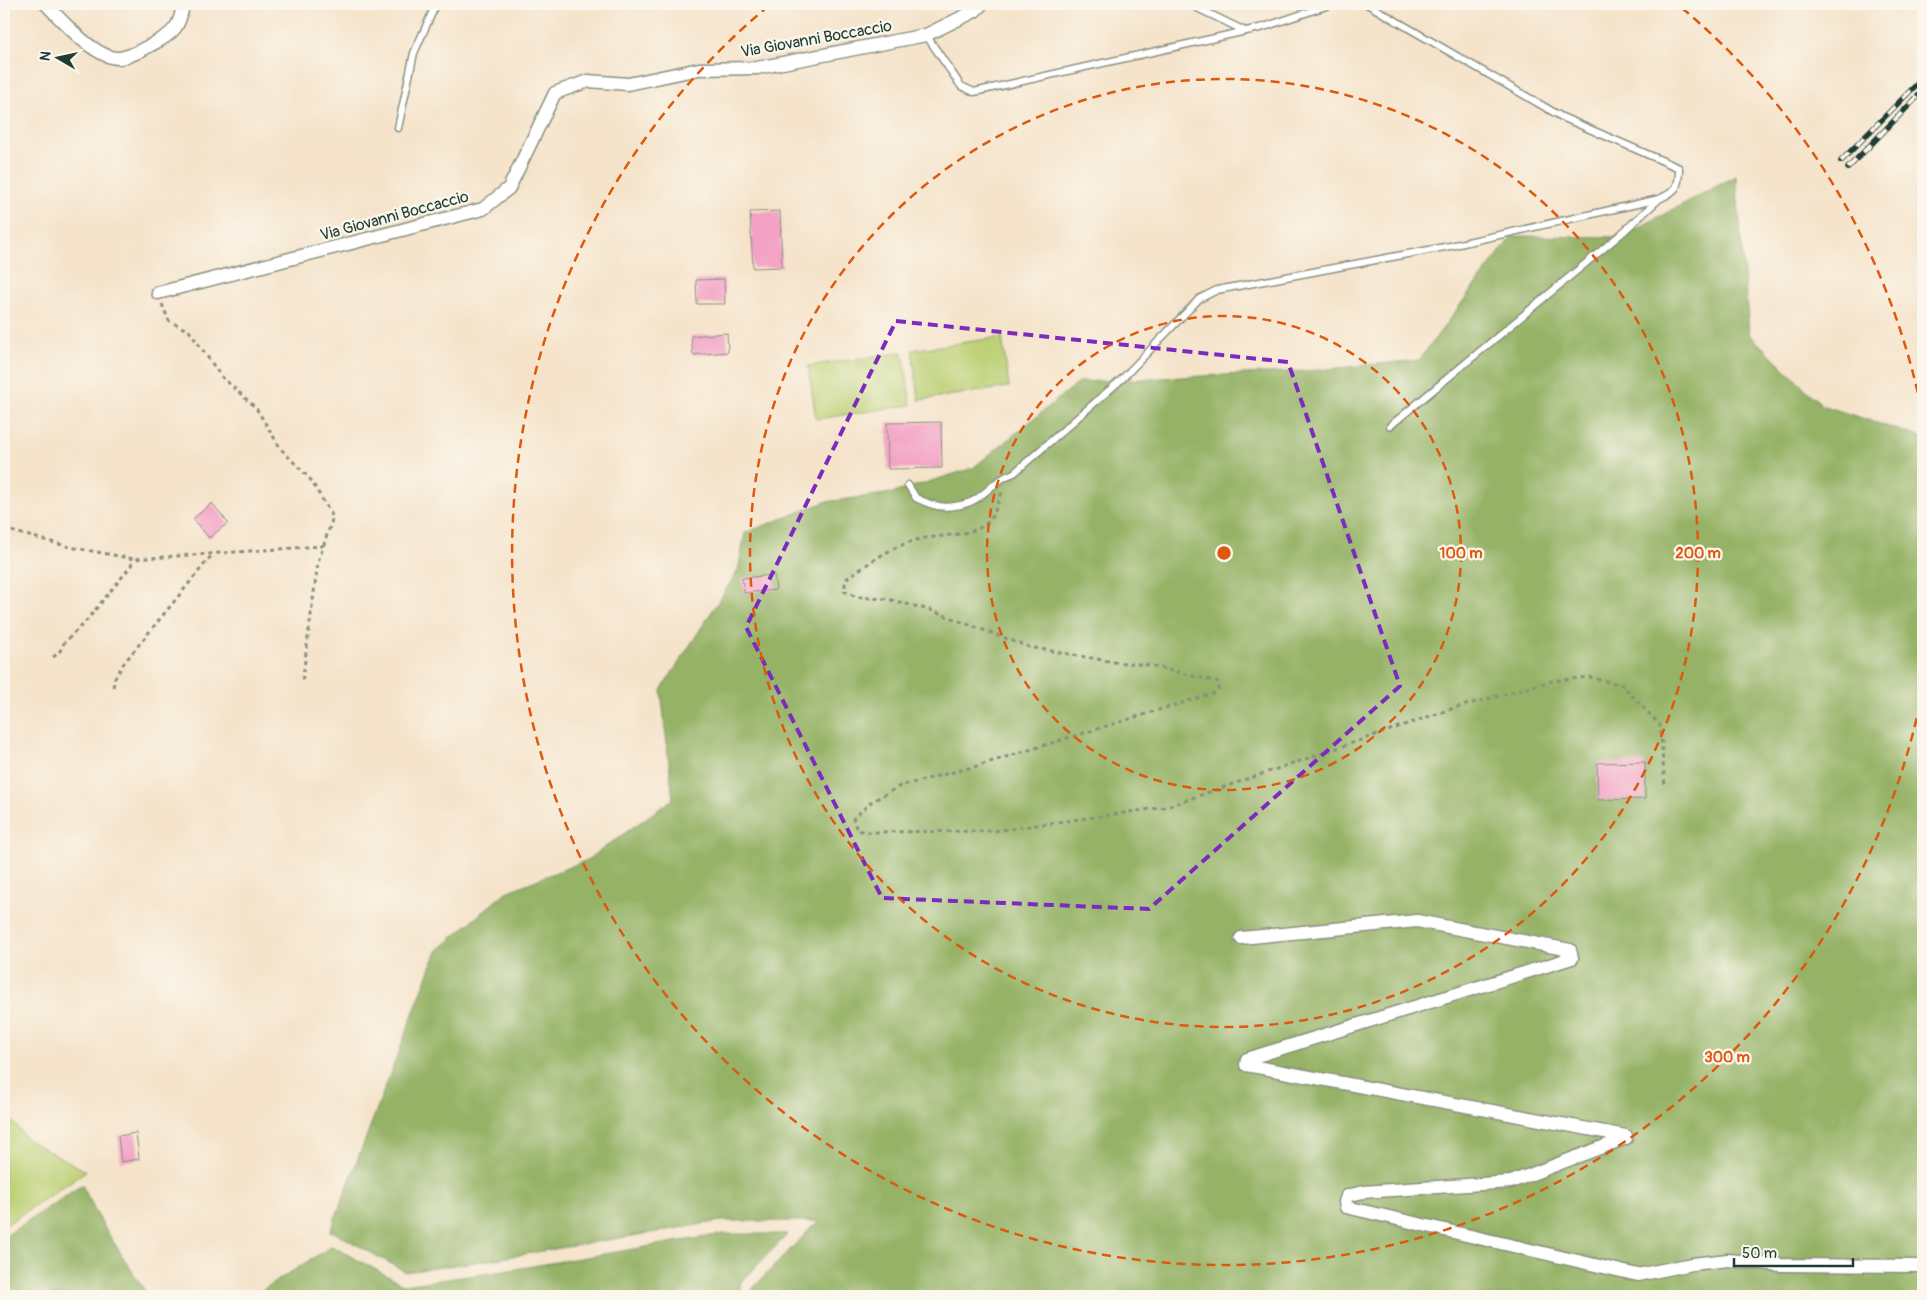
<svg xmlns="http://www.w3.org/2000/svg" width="1927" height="1300" font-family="Pangolin,sans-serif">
	<rect width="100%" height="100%" fill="#fbf7ec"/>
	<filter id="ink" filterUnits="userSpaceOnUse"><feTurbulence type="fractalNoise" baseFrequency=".02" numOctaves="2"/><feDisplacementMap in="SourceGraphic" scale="10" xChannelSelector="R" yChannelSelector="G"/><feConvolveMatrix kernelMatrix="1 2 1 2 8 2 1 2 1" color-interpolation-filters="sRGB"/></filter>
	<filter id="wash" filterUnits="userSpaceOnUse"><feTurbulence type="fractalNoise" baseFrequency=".0096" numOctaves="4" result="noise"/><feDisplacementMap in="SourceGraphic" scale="20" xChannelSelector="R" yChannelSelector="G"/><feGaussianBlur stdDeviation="1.12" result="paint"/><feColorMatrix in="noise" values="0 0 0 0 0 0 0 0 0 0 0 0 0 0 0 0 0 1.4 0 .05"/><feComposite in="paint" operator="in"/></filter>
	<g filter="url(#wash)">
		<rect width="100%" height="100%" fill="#f5e3ca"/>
		<g fill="#bcd074" stroke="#6e8654">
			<path d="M1002 337 1009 387 919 400 912 350Z"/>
			<path d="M903 352 911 405 816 419 808 366Z"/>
			<path d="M4 1112 28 1140 86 1171 4 1226Z"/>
		</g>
		<g fill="#95b266" stroke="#5a784d">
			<path d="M1736 176 1749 334 1822 405 1923 438V1296H751L753 1288 818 1221H721L495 1259 406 1272 332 1231 330 1232 437 951 506 892 587 860 673 799 661 690 738 571 745 533 825 502 893 493 973 468 1079 382 1308 371 1419 360 1512 236 1621 237Z"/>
			<path d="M82 1185 104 1227 148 1296H4V1237Z"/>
			<path d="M723 1234H788L741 1282 738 1296H253L332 1246 404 1285 497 1272Z"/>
		</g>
		<g id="blocks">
			<g fill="#f3a2c5">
				<path d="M780 211 782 267 753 268 750 212Z"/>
				<path d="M724 279 725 304H697L696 280Z"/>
				<path d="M727 333 728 352 693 355 691 336Z"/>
				<path d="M941 422 942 468 888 469 887 423Z"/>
				<path d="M212 503 228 523 209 538 193 519Z"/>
				<path d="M774 575 776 590 744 593 742 578Z"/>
				<path d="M1645 762V799L1598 800 1597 763Z"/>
				<path d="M136 1133 139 1159 121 1162 118 1136Z"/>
			</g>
		</g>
	</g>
	<g filter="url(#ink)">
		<use href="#blocks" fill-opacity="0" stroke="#8a907f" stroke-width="1"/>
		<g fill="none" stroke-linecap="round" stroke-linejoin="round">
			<defs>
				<g id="service">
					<path d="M1189 4 1245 31"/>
					<path d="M926 35 961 86 974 92 1264 27 1332 4"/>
					<path d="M398 128 414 53 436 4"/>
					<path d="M1390 426 1621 234 1658 200"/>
					<path d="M908 485 916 498C923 501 931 505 938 506 951 508 969 505 979 497 993 487 997 479 1014 473L1122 379 1199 299 1217 290 1450 246 1659 199C1677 191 1679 187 1679 168L1562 117 1367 4"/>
				</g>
				<g id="minor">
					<path d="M46 4C61 20 95 58 118 58 129 58 143 49 153 44 174 33 180 27 183 4"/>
					<path d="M158 293 483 209 509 188 555 93 588 81 628 84 699 69 757 68 926 35 975 11 982 4"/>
					<path d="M1241 938 1417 921 1570 950 1572 958 1247 1059 1246 1065 1626 1136V1138L1511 1182 1363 1192 1347 1196 1345 1202 1346 1207 1638 1275 1692 1264 1728 1260 1780 1265 1923 1266"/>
				</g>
			</defs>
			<use href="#service" stroke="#8a907f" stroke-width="9"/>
			<use href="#minor" stroke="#8a907f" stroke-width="15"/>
			<g stroke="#8a907f" stroke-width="3" stroke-dasharray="4 4" stroke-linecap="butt">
				<path d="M162 304 169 321 189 331 221 376 256 408 281 449 310 479 333 517 318 562 302 683"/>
				<path d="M1002 493C998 501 994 518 987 523 968 538 939 534 916 540 891 547 867 564 846 579L844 591 857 597 887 599 930 610 1029 647 1114 662 1149 665 1218 682 1219 687 1217 692 977 766 900 786 871 802 853 819 857 830 867 832 994 831 1166 807 1451 709 1552 681 1589 677 1622 685 1660 725 1665 787"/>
				<path d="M4 529 70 547 134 559 323 546"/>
				<path d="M53 657 59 653 64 643 87 620 131 566 134 559"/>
				<path d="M113 687 115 678 124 663 212 555"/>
			</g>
			<use href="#service" stroke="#fff" stroke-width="6"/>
			<use href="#minor" stroke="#fff" stroke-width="12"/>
			<defs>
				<g id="rail">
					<path d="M1841 161 1923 78"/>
					<path d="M1848 168 1923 91"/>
				</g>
			</defs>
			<use href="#rail" stroke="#1f3d34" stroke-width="5.5"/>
			<use href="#rail" stroke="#fbf7ec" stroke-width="4" stroke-dasharray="11" stroke-linecap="butt"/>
		</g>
	</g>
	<path fill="none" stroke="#7b2cbf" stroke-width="4" stroke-dasharray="10 6" stroke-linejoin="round" d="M896 321 1288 362 1400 686 1149 909 882 898 746 627Z"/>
	<g fill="none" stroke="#de580e" stroke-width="2.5" stroke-dasharray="9 6">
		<circle cx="1224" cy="553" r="237"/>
		<circle cx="1224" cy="553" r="474"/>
		<path d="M1923 689A712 712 0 1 1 766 8M1682 8A712 712 0 0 1 1923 417"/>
	</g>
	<g text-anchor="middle" stroke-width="4.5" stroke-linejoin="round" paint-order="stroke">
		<g font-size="16" fill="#1f3d34" stroke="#fbf7ec">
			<text transform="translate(816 38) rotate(-10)" y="6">Via Giovanni Boccaccio</text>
			<text transform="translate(394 215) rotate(-15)" y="6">Via Giovanni Boccaccio</text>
		</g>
	</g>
	<circle cx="1224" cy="553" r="8" fill="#de580e" stroke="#fbf7ec" stroke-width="2.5"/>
	<g font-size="15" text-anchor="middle" font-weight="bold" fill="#de580e" stroke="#fbf7ec" stroke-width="4.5" stroke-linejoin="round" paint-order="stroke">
		<text x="1461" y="558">100 m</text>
		<text x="1698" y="558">200 m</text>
		<text x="1727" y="1062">300 m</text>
	</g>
	<rect width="1927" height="1300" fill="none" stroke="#fbf7ec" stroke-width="20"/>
	<g transform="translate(58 58) rotate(279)" stroke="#fbf7ec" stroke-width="4" paint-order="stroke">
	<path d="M0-4L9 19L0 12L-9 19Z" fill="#1f3d34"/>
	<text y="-8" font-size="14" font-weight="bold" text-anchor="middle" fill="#1f3d34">N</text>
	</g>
	<path d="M1734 1258v8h119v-8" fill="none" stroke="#1f3d34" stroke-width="2.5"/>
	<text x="1742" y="1258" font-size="15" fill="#1f3d34" stroke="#fbf7ec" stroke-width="4" paint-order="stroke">50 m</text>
</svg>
